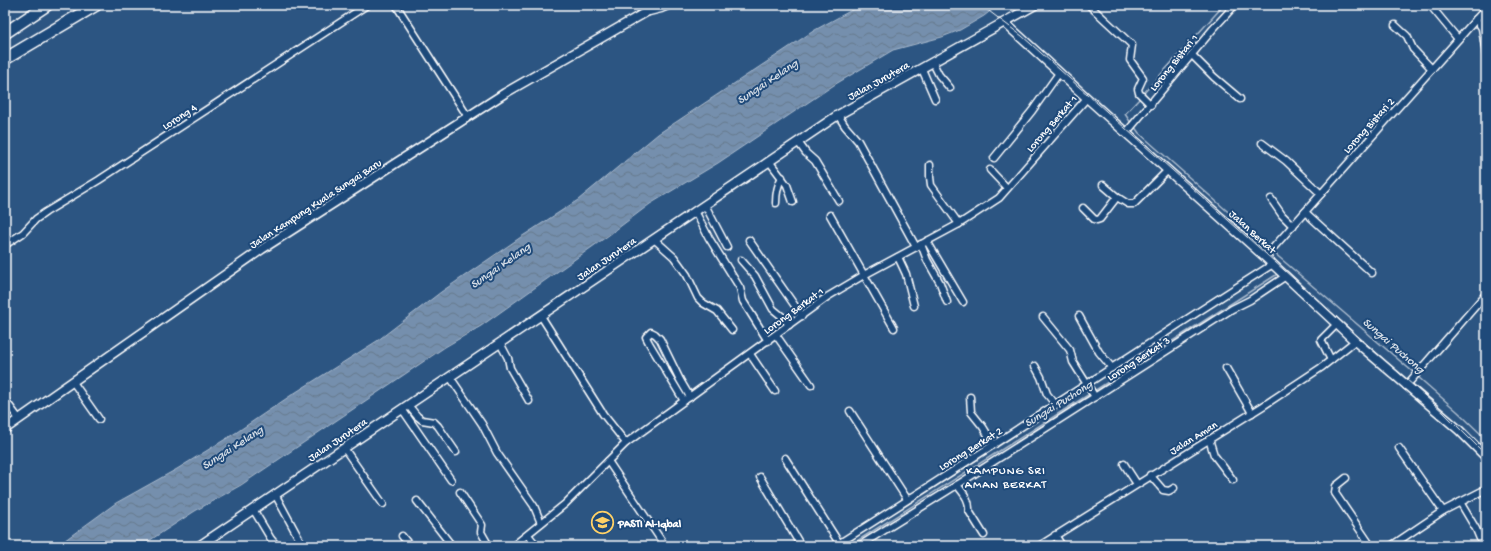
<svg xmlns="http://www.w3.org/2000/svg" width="1491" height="551" font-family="'Gochi Hand',sans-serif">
	<defs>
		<pattern id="water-waves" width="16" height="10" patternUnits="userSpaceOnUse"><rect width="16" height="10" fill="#748fad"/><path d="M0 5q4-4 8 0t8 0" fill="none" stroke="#66788b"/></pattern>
	</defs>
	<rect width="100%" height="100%" fill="#2c5582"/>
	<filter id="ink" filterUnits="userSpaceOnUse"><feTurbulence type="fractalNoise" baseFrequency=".025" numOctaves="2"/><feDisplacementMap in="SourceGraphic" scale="8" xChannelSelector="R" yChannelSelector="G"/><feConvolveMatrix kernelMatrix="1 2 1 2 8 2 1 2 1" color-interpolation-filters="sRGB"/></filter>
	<g filter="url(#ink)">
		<path fill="url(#water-waves)" stroke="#acbcce" d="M861 5H998L984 16 960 30 942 37 893 50 834 85 718 163 650 204 609 235 481 326 445 347 241 485 195 511 141 546H57L116 503 177 469 237 432 293 394 377 341 441 292 521 237 578 200 658 134 815 30Z"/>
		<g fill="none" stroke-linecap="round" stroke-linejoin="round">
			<g stroke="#acbcce" stroke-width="1.5">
				<path d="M1143 94 1224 5"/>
				<path d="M1131 123 1125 114 1141 97"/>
				<path d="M1134 126 1139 133 1270 249"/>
				<path d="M1273 252 1414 373"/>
				<path d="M1417 376 1458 412 1486 439"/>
				<path d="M1094 391 1276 275"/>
				<path d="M849 546 1091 393"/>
			</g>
			<defs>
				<g id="street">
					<path d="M396 5 468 117"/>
					<path d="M1089 5 1132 45 1130 60 1143 78 1138 89 1139 93 1151 105"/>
					<path d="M1430 5 1458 39"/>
					<path d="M1476 19 1482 28 1486 54"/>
					<path d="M1395 25 1407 36 1413 49 1432 69"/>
					<path d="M1192 55 1214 77 1240 99"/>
					<path d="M933 63 939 75 950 88"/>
					<path d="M922 69 935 99"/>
					<path d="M838 115 845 126 858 141 916 247"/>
					<path d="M1126 133 1213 29 1235 5"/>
					<path d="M798 142 806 153 815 161 839 201"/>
					<path d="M1262 143 1286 161 1321 194"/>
					<path d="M994 158 1032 111 1059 73"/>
					<path d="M769 161 787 185 793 202"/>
					<path d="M930 165V177L931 185 959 224"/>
					<path d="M990 170 1007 188"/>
					<path d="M1103 185 1117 197"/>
					<path d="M1271 199 1282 215 1293 226"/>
					<path d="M776 203C776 193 777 186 782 177"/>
					<path d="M705 205 727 247"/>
					<path d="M1083 208 1094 219 1097 220 1100 219 1117 197 1128 204H1134L1168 170"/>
					<path d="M695 211 709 238 740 288 743 301 768 341"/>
					<path d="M1305 212 1372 273"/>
					<path d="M830 215 894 328"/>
					<path d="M654 239 674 257 687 275 698 298 703 303 717 311 732 330"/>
					<path d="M749 240 802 316"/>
					<path d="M927 241 963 302"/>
					<path d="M921 244 927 260 940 283 947 302"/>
					<path d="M5 245 23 233 36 219 46 212 99 180 367 5"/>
					<path d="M898 257 906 274 914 306"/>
					<path d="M1265 257 1486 8"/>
					<path d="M741 260 755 276 773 309 784 318 789 325"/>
					<path d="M541 316 603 414 626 443"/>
					<path d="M1079 316 1099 352 1112 368"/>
					<path d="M1043 317 1070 350 1073 362 1095 397"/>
					<path d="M776 335 811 385"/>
					<path d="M500 343 508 358 510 368 529 401"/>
					<path d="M750 354 775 391"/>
					<path d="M1331 360 1321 340 1337 324"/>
					<path d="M1035 366 1041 377 1047 394 1056 405"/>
					<path d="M1226 368 1252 413"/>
					<path d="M450 377 482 424 497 453 534 506 541 523"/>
					<path d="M73 382 99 419"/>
					<path d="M1406 386 1486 294"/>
					<path d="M970 397 971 412 983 427 994 445"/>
					<path d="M5 400 19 419"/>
					<path d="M684 401 649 343 646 337 651 332 655 334 660 339 680 380 690 397"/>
					<path d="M408 405 417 416 422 420 434 422 438 426 456 452"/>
					<path d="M402 409 451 480"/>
					<path d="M850 411 907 499"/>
					<path d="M1209 439 1214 455 1233 480"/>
					<path d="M344 448 383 504"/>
					<path d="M1399 448 1443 511"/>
					<path d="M785 458 839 543"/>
					<path d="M608 461 665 546"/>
					<path d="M1124 464 1137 484"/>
					<path d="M1150 475 1163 490 1169 491 1174 488"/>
					<path d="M760 477 801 546"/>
					<path d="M1346 478 1336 486 1335 493 1371 546"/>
					<path d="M957 485C964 494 970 500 969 511L984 535"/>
					<path d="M460 492 482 525 481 532 489 546"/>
					<path d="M275 494 303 546"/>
					<path d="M417 501 452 546"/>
					<path d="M1460 502 1476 529 1483 546"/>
					<path d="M253 509 271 539 277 546"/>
					<path d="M528 535 537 546"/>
					<path d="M1055 535 1062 546"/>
					<path d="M402 536 410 546"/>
					<path d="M513 546 565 504 626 443 827 297 864 275 959 224 999 198 1087 98"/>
					<path d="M835 546C982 454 1126 357 1273 264"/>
					<path d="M859 546 957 485 1232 309 1250 300 1286 276"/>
					<path d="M1039 546 1263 406 1322 367 1355 341"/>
					<path d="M1391 546 1443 511 1486 489"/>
				</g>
				<g id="secondary">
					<path d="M649 11 661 8 668 5"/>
					<path d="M1005 23 1087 98 1265 257 1355 341 1459 430 1486 457"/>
					<path d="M5 429 262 249 505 93 648 11 655 5"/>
					<path d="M199 546 838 115 1035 5"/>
				</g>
				<g id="highway">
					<path d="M5 33 47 5"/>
					<path d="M5 59 96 5"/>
				</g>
			</defs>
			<use href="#street" stroke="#fff" stroke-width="9"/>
			<use href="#secondary" stroke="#fff" stroke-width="11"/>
			<use href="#highway" stroke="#fff" stroke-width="14"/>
			<use href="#street" stroke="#1f4a7a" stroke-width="6"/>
			<use href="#secondary" stroke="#1f4a7a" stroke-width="8"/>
			<use href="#highway" stroke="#1f4a7a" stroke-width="11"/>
			<path stroke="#fff" stroke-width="1" d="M981 5 1022 36 1443 412 1486 455"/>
		</g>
	</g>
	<defs>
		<symbol id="school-ring" viewBox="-11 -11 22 22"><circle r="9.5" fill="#1f4a7a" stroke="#ffd166" stroke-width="1.5"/><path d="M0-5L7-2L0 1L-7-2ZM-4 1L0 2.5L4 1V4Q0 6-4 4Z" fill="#ffd166"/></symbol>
	</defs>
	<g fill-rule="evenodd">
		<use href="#school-ring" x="590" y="510" width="25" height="25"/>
	</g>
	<g text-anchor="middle" stroke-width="4" stroke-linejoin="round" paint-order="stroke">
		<g font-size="11" fill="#fff" stroke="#1f4a7a">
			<text transform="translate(1173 62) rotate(-51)" y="4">Lorong Bistari 1</text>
			<text transform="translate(878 80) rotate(-29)" y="4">Jalan Jurutera</text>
			<text transform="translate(179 116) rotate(-33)" y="4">Lorong 4</text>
			<text transform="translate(1051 123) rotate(-49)" y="4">Lorong Berkat 1</text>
			<text transform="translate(1368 125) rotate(-48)" y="4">Lorong Bistari 2</text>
			<text transform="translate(315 203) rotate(-33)" y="4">Jalan Kampung Kuala Sungai Baru</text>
			<text transform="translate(1253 231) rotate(42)" y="4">Jalan Berkat</text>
			<text transform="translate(606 258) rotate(-34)" y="4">Jalan Jurutera</text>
			<text transform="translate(793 310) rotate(-36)" y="4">Lorong Berkat 1</text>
			<text transform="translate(1138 358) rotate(-33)" y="4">Lorong Berkat 3</text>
			<text transform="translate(1193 437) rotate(-32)" y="4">Jalan Aman</text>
			<text transform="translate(337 439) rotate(-34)" y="4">Jalan Jurutera</text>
			<text transform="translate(970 448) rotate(-32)" y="4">Lorong Berkat 2</text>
		</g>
		<g font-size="11" font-weight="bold" fill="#fff" stroke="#1f4a7a" text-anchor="start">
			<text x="618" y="527">PASTI Al-Iqbal</text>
		</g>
		<g font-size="12" font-style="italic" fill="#d5dde6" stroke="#1f4a7a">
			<text transform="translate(767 81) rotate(-34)" y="4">Sungai Kelang</text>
			<text transform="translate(500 265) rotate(-35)" y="4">Sungai Kelang</text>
			<text transform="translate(1394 345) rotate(41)" y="4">Sungai Puchong</text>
			<text transform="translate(1058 403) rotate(-32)" y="4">Sungai Puchong</text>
			<text transform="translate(232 447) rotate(-33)" y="4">Sungai Kelang</text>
		</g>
		<g font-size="12" letter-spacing="1" fill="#fff" stroke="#1f4a7a">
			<text x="1006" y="474">KAMPUNG SRI<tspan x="1006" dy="14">AMAN BERKAT</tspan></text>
		</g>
	</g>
	<rect width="1491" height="551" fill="none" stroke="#1f4a7a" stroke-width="20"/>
	<rect x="10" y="10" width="1471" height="531" fill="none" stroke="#fff" stroke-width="1.5" filter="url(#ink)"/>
</svg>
